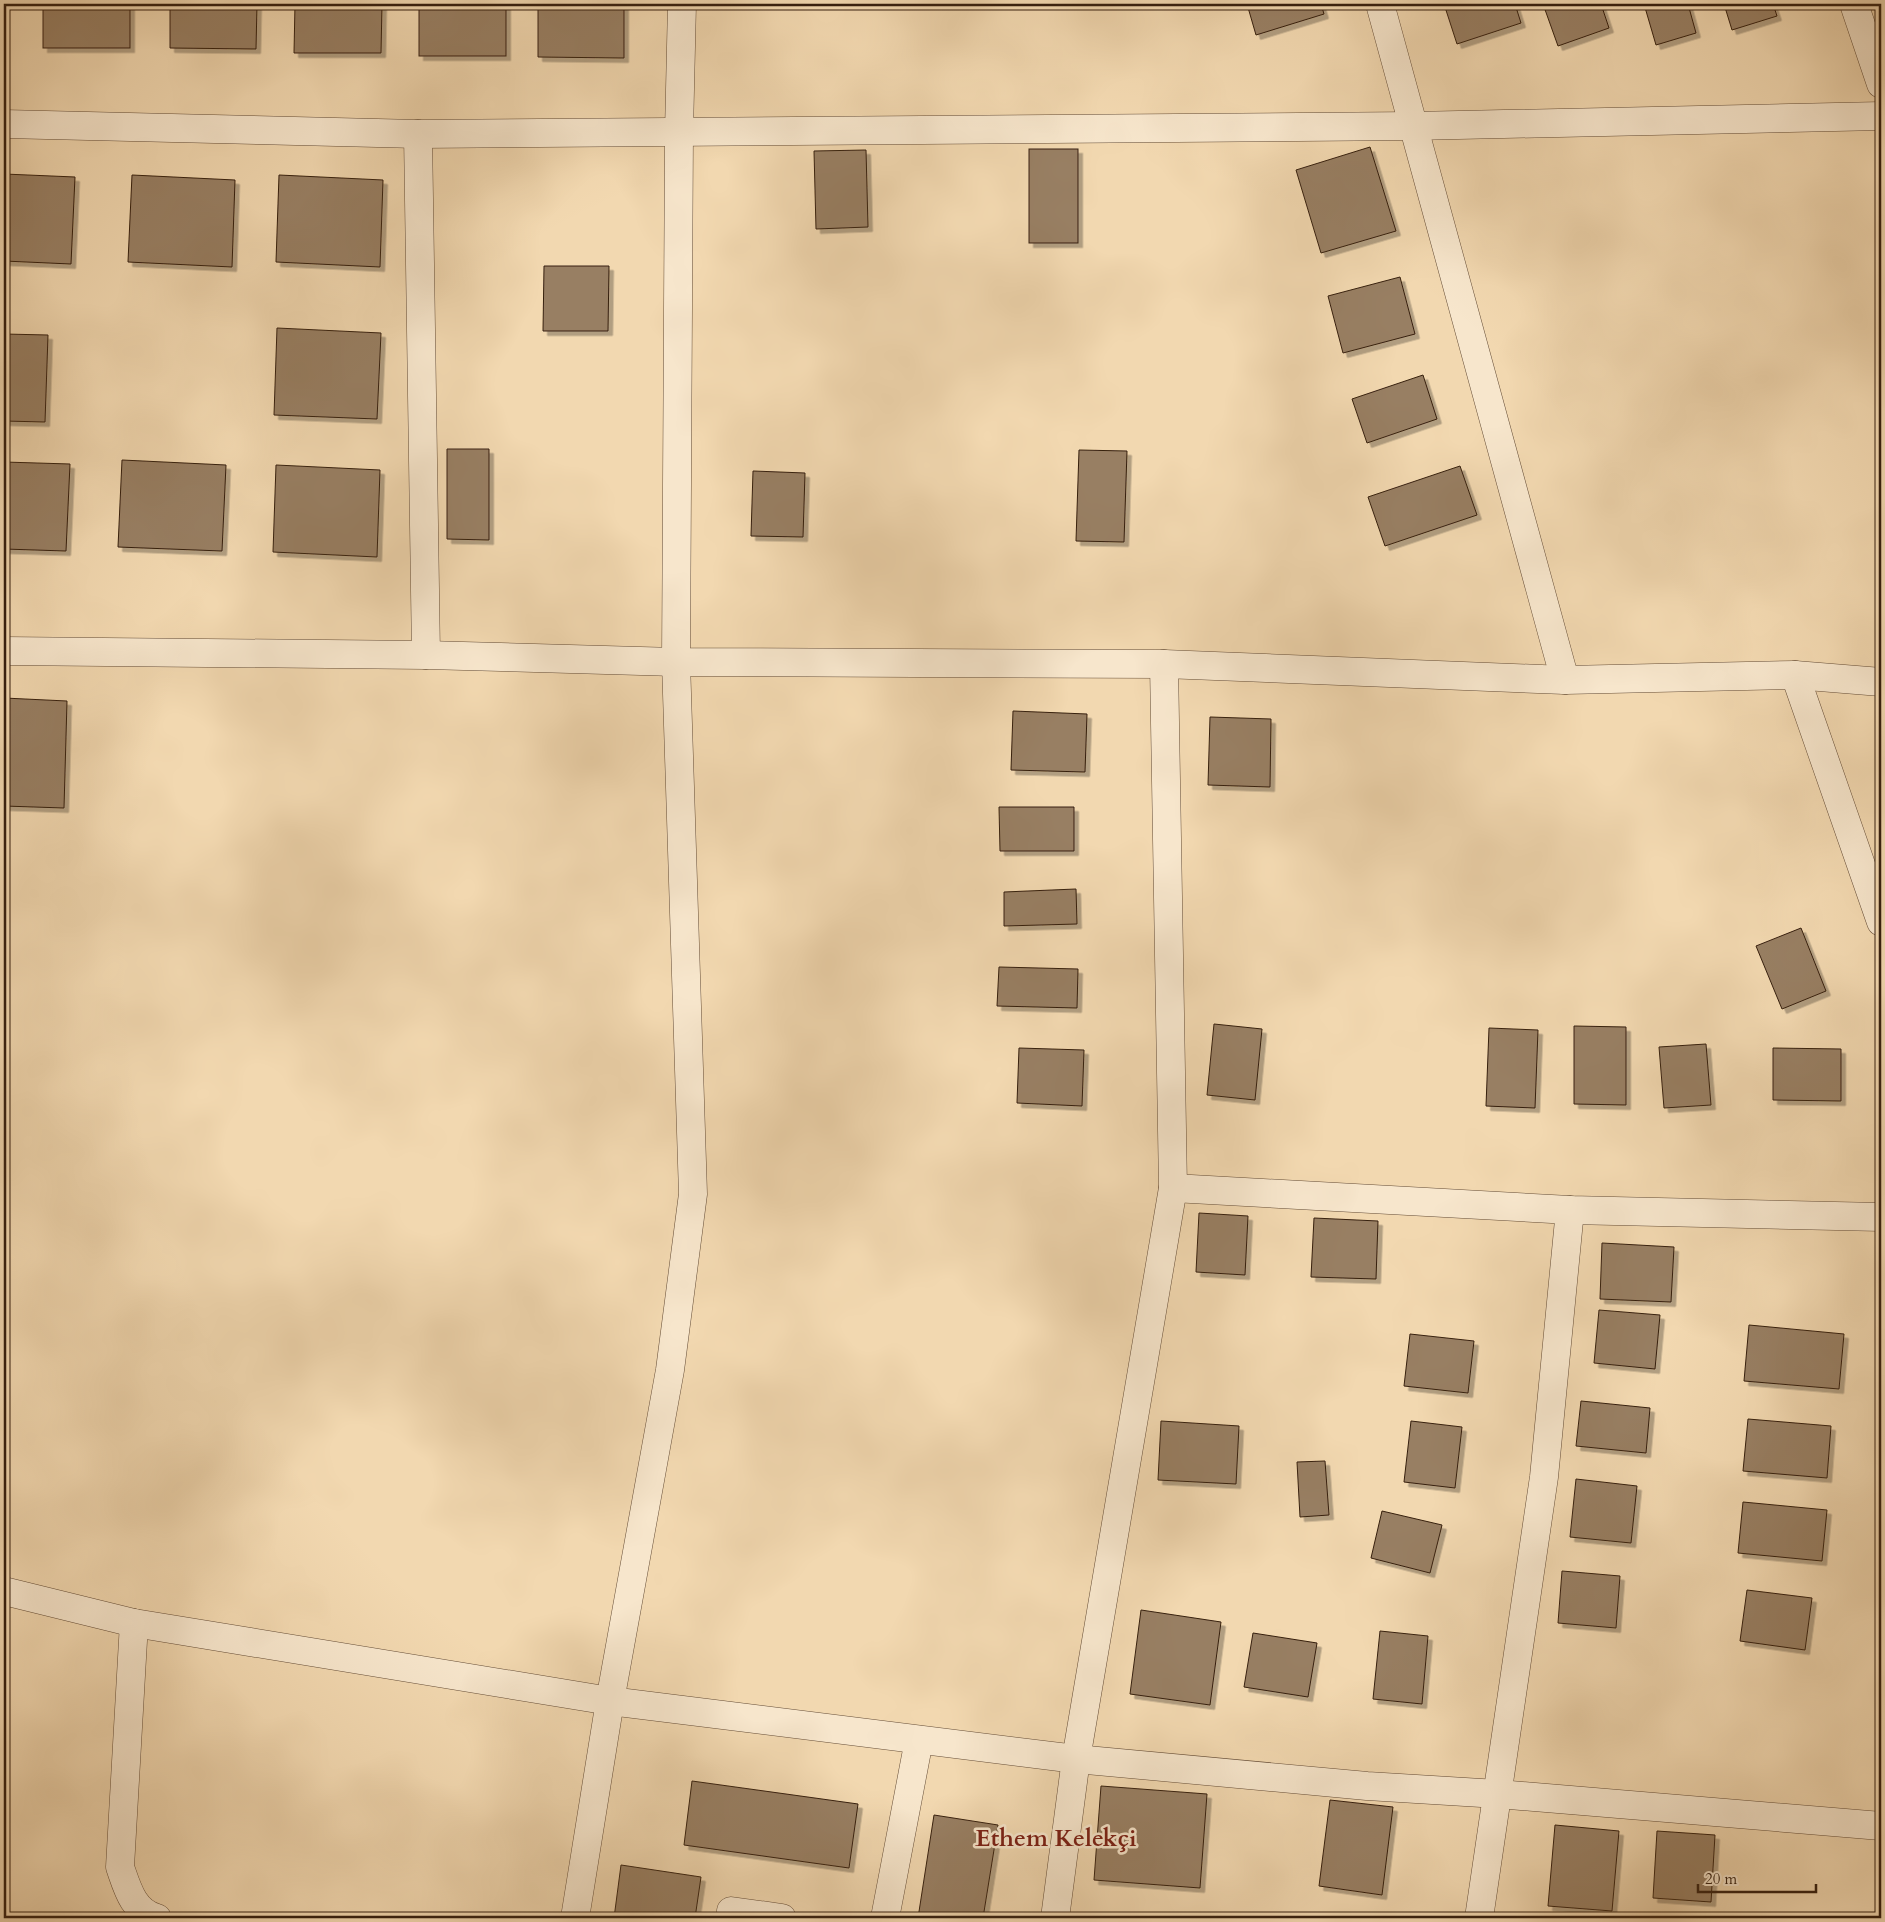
<svg xmlns="http://www.w3.org/2000/svg" width="1885" height="1922" font-family="Cardo,serif">
	<defs>
		<filter id="shadow"><feDropShadow dx="4.5" dy="4.5" stdDeviation="0" flood-color="#0004"/></filter>
	</defs>
	<rect width="100%" height="100%" fill="#f2d8b0"/>
	<filter id="stains"><feTurbulence type="fractalNoise" baseFrequency=".004" numOctaves="4"/><feColorMatrix values="0 0 0 0 .2 0 0 0 0 .09 0 0 0 0 .02 0 0 0 .5 -.17"/></filter>
	<radialGradient id="worn" r=".72"><stop offset=".6" stop-color="#630" stop-opacity="0"/><stop offset="1" stop-color="#630" stop-opacity=".3"/></radialGradient>
	<g fill="#987f63" stroke="#361f0f" filter="url(#shadow)">
		<rect x="43" y="4" width="87" height="44"/>
		<path d="M170 4H257L256 49 170 48Z"/>
		<path d="M295 4H382L381 53H294Z"/>
		<rect x="419" y="4" width="87" height="52"/>
		<path d="M538 4H624V58L538 57Z"/>
		<path d="M1247 4H1321L1324 14 1256 35Z"/>
		<path d="M1444 4H1515L1521 23 1457 44Z"/>
		<path d="M1543 4H1601L1609 28 1558 46Z"/>
		<path d="M1644 4H1688L1696 33 1656 45Z"/>
		<path d="M1724 4H1773L1777 16 1732 30Z"/>
		<path d="M1370 147 1396 231 1321 253 1296 170Z"/>
		<rect x="1029" y="149" width="49" height="94"/>
		<path d="M866 150 868 227 816 229 814 151Z"/>
		<path d="M4 174 75 177 71 264 4 261Z"/>
		<path d="M132 175 235 180 232 267 128 262Z"/>
		<path d="M279 175 383 180 380 267 276 262Z"/>
		<path d="M544 266H609L608 331H543Z"/>
		<path d="M1400 277 1415 334 1343 353 1328 296Z"/>
		<path d="M277 328 381 333 377 419 274 415Z"/>
		<path d="M4 334 48 335 45 422 4 421Z"/>
		<path d="M1423 375 1437 419 1367 443 1352 399Z"/>
		<path d="M447 449H489V540L447 539Z"/>
		<path d="M1079 450 1127 451 1124 542 1076 541Z"/>
		<path d="M122 460 226 465 222 551 118 547Z"/>
		<path d="M4 462 70 464 66 551 4 549Z"/>
		<path d="M276 465 380 470 377 557 273 552Z"/>
		<path d="M1460 466 1477 515 1385 546 1368 497Z"/>
		<path d="M753 471 805 473 803 537 751 536Z"/>
		<path d="M4 698 67 701 64 808 4 806Z"/>
		<path d="M1013 711 1087 714 1085 772 1011 770Z"/>
		<path d="M1210 717 1271 719 1270 787 1208 785Z"/>
		<path d="M999 807H1074V851H1000Z"/>
		<path d="M1076 889 1077 924 1004 926V892Z"/>
		<path d="M1801 928 1826 991 1782 1009 1756 946Z"/>
		<path d="M999 967 1078 969 1077 1008 997 1006Z"/>
		<path d="M1214 1024 1262 1029 1255 1100 1207 1095Z"/>
		<path d="M1574 1026 1626 1027V1105L1574 1104Z"/>
		<path d="M1489 1028 1538 1030 1535 1108 1486 1106Z"/>
		<path d="M1706 1044 1711 1105 1664 1108 1659 1047Z"/>
		<path d="M1019 1048 1084 1050 1082 1106 1017 1103Z"/>
		<path d="M1773 1048 1841 1049V1101L1773 1100Z"/>
		<path d="M1199 1213 1248 1216 1245 1275 1196 1272Z"/>
		<path d="M1314 1218 1378 1221 1376 1279 1311 1277Z"/>
		<path d="M1602 1243 1674 1247 1671 1302 1600 1299Z"/>
		<path d="M1599 1310 1660 1315 1655 1369 1594 1363Z"/>
		<path d="M1749 1325 1844 1334 1839 1389 1744 1381Z"/>
		<path d="M1410 1334 1474 1341 1468 1393 1404 1386Z"/>
		<path d="M1581 1401 1650 1408 1646 1453 1576 1446Z"/>
		<path d="M1748 1419 1831 1426 1827 1478 1743 1471Z"/>
		<path d="M1161 1421 1239 1426 1236 1484 1158 1480Z"/>
		<path d="M1411 1421 1462 1427 1455 1488 1404 1482Z"/>
		<path d="M1325 1461 1329 1515 1300 1517 1297 1462Z"/>
		<path d="M1576 1479 1637 1486 1631 1543 1570 1537Z"/>
		<path d="M1743 1502 1827 1510 1822 1561 1738 1553Z"/>
		<path d="M1382 1511 1442 1525 1430 1573 1371 1558Z"/>
		<path d="M1562 1571 1620 1576 1616 1628 1558 1623Z"/>
		<path d="M1747 1590 1812 1598 1805 1650 1740 1641Z"/>
		<path d="M1141 1610 1221 1622 1210 1705 1130 1694Z"/>
		<path d="M1380 1631 1428 1636 1422 1704 1373 1699Z"/>
		<path d="M1253 1633 1317 1643 1308 1697 1244 1687Z"/>
		<path d="M692 1781 858 1804 849 1868 684 1845Z"/>
		<path d="M1101 1786 1207 1794 1200 1888 1094 1880Z"/>
		<path d="M1330 1800 1393 1807 1382 1895 1319 1886Z"/>
		<path d="M934 1815 998 1825 983 1918H918Z"/>
		<path d="M1555 1825 1619 1831 1612 1911 1548 1906Z"/>
		<path d="M1657 1831 1715 1835 1711 1902 1653 1898Z"/>
		<path d="M621 1865 701 1877 695 1918H614Z"/>
	</g>
	<g fill="none" stroke-linecap="round" stroke-linejoin="round">
		<defs>
			<g id="minor">
				<path d="M1380 4 1565 680"/>
				<path d="M1854 4 1881 84"/>
				<path d="M4 124 418 134 1413 126 1881 116"/>
				<path d="M418 134 426 655"/>
				<path d="M1795 675 1881 922"/>
				<path d="M1173 1188 1570 1210 1881 1217"/>
				<path d="M4 1591 134 1623 610 1701 1076 1759 1367 1786 1498 1794 1881 1826"/>
				<path d="M134 1623 120 1867C127 1887 133 1912 157 1918"/>
				<path d="M731 1911 782 1918"/>
				<path d="M575 1918 610 1701 670 1370 693 1194 676 662 679 132 682 4"/>
				<path d="M885 1918 919 1740"/>
				<path d="M1055 1918 1076 1759 1173 1188 1164 664"/>
				<path d="M1479 1918 1544 1477 1570 1210"/>
			</g>
			<path id="tertiary" d="M4 651 426 655 676 662 1164 664 1565 680 1795 675 1881 682"/>
		</defs>
		<use href="#minor" stroke="#654d37" stroke-width="29"/>
		<use href="#tertiary" stroke="#654d37" stroke-width="29"/>
		<use href="#minor" stroke="#f7e6cc" stroke-width="28"/>
		<use href="#tertiary" stroke="#f7e6cc" stroke-width="28"/>
	</g>
	<g text-anchor="middle" stroke-width="5" stroke-linejoin="round" paint-order="stroke">
		<g font-size="24" font-weight="bold" fill="#7a1f14" stroke="#f7e6cc">
			<text x="1056" y="1846">Ethem Kelekçi</text>
		</g>
	</g>
	<rect width="1885" height="1922" fill="none" stroke="#f2d8b0" stroke-width="20"/>
	<rect x="5" y="5" width="1875" height="1912" fill="none" stroke="#361f0f" stroke-width="2.5"/>
	<rect x="10" y="10" width="1865" height="1902" fill="none" stroke="#361f0f"/>
	<path d="M1698 1884v8h118v-8" fill="none" stroke="#361f0f" stroke-width="2.5"/>
	<text x="1705" y="1884" font-size="15" fill="#361f0f" stroke="#f7e6cc" stroke-width="4" paint-order="stroke">20 m</text>
	<rect width="100%" height="100%" filter="url(#stains)"/>
	<rect width="100%" height="100%" fill="url(#worn)"/>
</svg>
